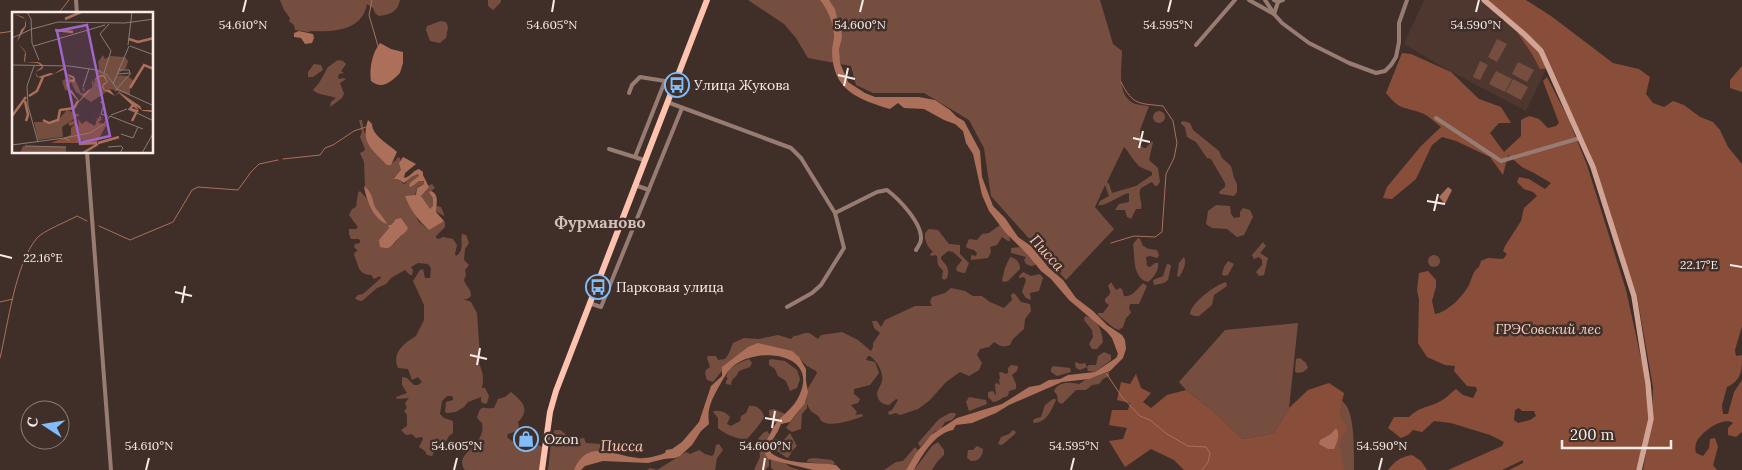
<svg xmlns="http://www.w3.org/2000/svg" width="1742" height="470" font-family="Lora,serif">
	<rect width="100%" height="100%" fill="#402f29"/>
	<path fill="#4e372f" d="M1424 0H1480L1522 35 1536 49 1546 69 1526 111 1448 70 1404 44Z"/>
	<g fill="#764e40" fill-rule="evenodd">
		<path d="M280 0H400C397 13 390 14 379 16L375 13 373 8 367 4C362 31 334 32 311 31L309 32 295 30 294 25 289 21 290 18 284 10Z"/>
		<path d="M488 0H501V2L493 10 488 6Z"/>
		<path d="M748 0H1100L1113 44 1122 51C1122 67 1116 94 1133 103 1137 105 1144 105 1149 106L1140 130V138L1138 144 1144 148H1146L1151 142H1153L1149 160 1158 168 1160 182 1157 186H1155L1152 182 1141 188C1137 195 1143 202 1141 209H1136L1131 219 1127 217 1125 210H1115L1119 204 1129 202V193C1119 195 1106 207 1098 205L1100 201 1109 196 1105 185 1095 207 1114 229 1066 280 991 196 984 148 969 120 924 93H873L856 85 851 66 808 58 796 38 784 24ZM1124 147C1129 152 1132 159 1137 164 1140 168 1148 170 1152 172V175L1136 186 1112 193 1109 184 1107 182Z"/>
		<path d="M441 21 446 22 448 27 446 38 440 43 430 41 426 30 427 26Z"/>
		<path d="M1497 39 1507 44 1497 62 1488 57Z"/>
		<path d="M338 60 343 61 346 64 341 71 344 73 339 74 338 77 339 79 344 78 346 79 340 83 344 94 342 98 330 107 331 102 336 98C329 95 317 95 313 90L319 83 328 67Z"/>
		<path d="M1480 61 1488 65 1480 80 1473 77Z"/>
		<path d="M1518 62 1534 70 1527 82 1512 74Z"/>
		<path d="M314 64 321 65 323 70 313 77H308V72Z"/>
		<path d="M1496 71 1512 79 1505 92 1489 84Z"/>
		<path d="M1513 79 1528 87 1521 100 1506 92Z"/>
		<circle cx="1159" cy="117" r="6"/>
		<path d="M359 120H362L364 132 391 163 395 161 398 157 400 158 402 170 393 178 395 180 402 179V183L405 184 409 177 419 174 420 176 417 180 410 183V185L420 180 425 182 424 184 417 187 415 196H405L419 222 429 230 443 221 445 222V227L436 236V238L439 239 443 237 453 239 457 245 455 254 456 256C465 250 460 241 462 234L466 235 469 243 465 249 464 260 469 265 465 270 466 275 464 280C466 287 471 288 471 296L467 299H463L471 302 477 313 480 357 479 364C483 372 484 378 482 388H485L489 396 487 403 485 404 481 402V397L468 402 464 407 456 412 447 413 445 412 446 402 453 400V398L452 396H447L442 401 440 414 444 418 453 421V433L449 436 443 447 434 452 432 456 427 455 425 451 419 447 423 439 422 437 416 438 412 434 406 435 401 430 407 426V415L404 411 407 408 405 403 409 398 397 399 396 397 407 393 402 385V377L407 378 414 385H418L422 382 418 377 412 380 408 369 398 368C391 352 405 343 416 336L424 320V305L413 281 420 270 423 269 425 278H430L431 268 428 264 418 263 411 267 413 270 412 275H410L405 270 391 278 386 284 377 288 362 301 357 300 355 298 358 295 363 294 381 278 380 276 374 279 371 275C357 274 359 265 354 255L355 252 358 251 354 247 355 244 360 243V241L359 239H351L349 234V229H356L358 227 349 215 352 209 356 207 358 193 360 191 368 200 373 210 365 188 364 162 360 153 364 151 365 149 360 137 362 132ZM394 221 402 235 392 246 385 248 386 232Z"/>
		<path d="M1183 121 1190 123 1193 130 1219 151 1222 158 1231 166 1234 178 1237 184V192L1234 196 1220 194 1219 192 1225 187V183L1211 159 1207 158 1196 142 1187 137 1185 127 1181 124V122Z"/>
		<path d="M432 184 435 188 431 191 434 196V205L441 207 444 214V216L435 211 429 209 422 199 421 194 428 186Z"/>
		<path d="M1216 205 1230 206 1231 214 1234 218 1240 217V212L1243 208 1250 210 1253 217 1244 235 1237 237 1227 229 1212 228 1206 224 1208 211Z"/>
		<path d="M1000 225 1009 233 1010 241H1008L1002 237 997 245 990 247 991 252 988 258 971 260V255L976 256 977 253 974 250 967 248 966 246 969 239 977 240 982 234 989 233Z"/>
		<path d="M929 229 938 230 949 244 960 245V254L969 263 965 273H963L957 271 956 268 962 260 953 252 948 251 941 257V259C947 266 950 269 947 278L944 280 942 278 943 271 938 265 937 256 935 255 931 256 930 254 933 252C928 247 924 241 925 233Z"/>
		<path d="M1138 238 1140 239 1143 246 1149 249 1157 250 1159 255 1157 258 1150 256 1146 257 1147 266 1150 267 1155 263H1158C1159 270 1154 278 1148 282 1132 278 1135 256 1133 244Z"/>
		<path d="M1263 242 1266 246 1260 253 1268 258 1264 275 1259 276 1256 272 1262 265V260L1259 257 1254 259 1252 255Z"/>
		<path d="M1019 247 1037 260 1035 265 1031 266 1026 264 1024 260 1026 257 1011 253V248Z"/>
		<circle cx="1434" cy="261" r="6"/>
		<path d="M1010 257C1015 257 1021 264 1020 269L1008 281 1003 282 1002 280 1005 268Z"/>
		<path d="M1184 257C1187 263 1183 271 1179 277L1177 276 1179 263Z"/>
		<path d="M1228 261 1234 264 1228 275 1224 276 1222 274 1224 267Z"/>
		<path d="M1167 264H1169L1171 266 1168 280 1164 283 1154 285 1153 280 1163 276Z"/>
		<path d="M1023 272 1031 276 1040 274 1043 278 1039 291 1030 293 1031 300 1026 298 1022 292 1026 280 1024 277 1019 278V276Z"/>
		<path d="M1111 282 1116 290 1120 288 1122 289 1124 296C1132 298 1138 288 1143 283L1147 286 1139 304H1130L1129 308 1131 313 1126 318 1123 327 1119 330 1114 328 1098 315V313H1103L1109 305 1105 302V299C1110 294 1112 294 1108 286Z"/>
		<path d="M1226 282 1227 286 1214 295 1212 305 1199 316H1194L1190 314C1191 303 1215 285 1226 282Z"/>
		<path d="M951 288 965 291 973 296H982L990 302 1004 308 1012 300 1011 295 1013 293 1015 294 1021 302 1030 304 1031 311 1025 319 1024 329 1013 339 1010 345C1003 348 1000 346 994 342L989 347 980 349 977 355 982 363 979 370 969 376 960 372 946 382 930 400 918 409 900 415 896 413 889 415 888 412 892 410 898 400 896 399 889 405C882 405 877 400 877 393 878 389 881 385 882 381 884 373 877 361 870 356H868L866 360 875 362 879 373 870 385 854 389V394L860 399 858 403 851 405 857 412 855 415 862 414 863 416C854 420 831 427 823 422 818 419 822 420 818 416 812 411 811 413 807 404V408L802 414 801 429 792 432 786 428C792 419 801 411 804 401L806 403 807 390 817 373 816 371 807 366 800 359 771 352 731 360 713 382 707 380 705 373 706 370 710 367 707 358 708 356H716L718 360 725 359 728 355 733 343 744 338 759 339 778 335 791 339C797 332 791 338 799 335 810 331 808 332 818 339L821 335 842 332 858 340 871 351 873 347V343L880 333 874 328 872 321H877L881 327 885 320 915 306H932L930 302 932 297 945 293Z"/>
		<path d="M1085 316C1098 319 1102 331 1103 342L1097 349H1092L1089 344 1093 337 1092 330 1084 320Z"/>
		<path d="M1298 323 1289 408 1274 433 1243 439 1213 411 1186 390 1179 382 1225 330Z"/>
		<path d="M1104 352 1111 355V360L1095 372 1088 371 1087 367 1080 370 1076 368 1075 363 1076 362 1080 364 1085 363 1087 367 1089 365H1096L1098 356Z"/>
		<path d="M1300 358 1306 363 1308 368 1303 372 1297 373 1295 371 1296 359Z"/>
		<path d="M749 359 752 363 750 367 739 371 737 375 732 380 731 385 726 384V381L728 378 726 377C728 367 740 362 749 359Z"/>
		<path d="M771 359 785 361 797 370 800 379 797 388 790 391 786 381 778 376 775 369 769 365V360Z"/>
		<path d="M1011 365 1018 366 1017 371 1012 375 1016 384V389L1009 391 1008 396C1002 397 999 402 993 402L988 397V392L993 391 996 396 995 384 997 383 1000 385 999 380 1000 378 999 373 1001 372 1006 374 1008 373V368Z"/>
		<path d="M1053 366 1070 368 1071 372 1057 376 1051 372V369Z"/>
		<path d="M1109 372V376L1103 379 1099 384 1092 385 1086 390H1076L1062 404 1058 402 1057 395 1054 391C1059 381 1069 382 1079 384L1085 380Z"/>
		<path d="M1332 391C1336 396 1342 400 1346 405 1355 418 1354 455 1354 470H1294Z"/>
		<path d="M511 392C522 401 531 409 518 422L519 427 517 431 508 434 507 437C513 443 522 445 531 448L538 445 543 447 540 470H465C452 453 487 447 482 423L477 418C481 402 483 410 494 408L498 399 505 397Z"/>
		<path d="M969 397 986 400 987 404 969 411 966 402Z"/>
		<path d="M1053 399H1055L1056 400C1051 411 1047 422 1034 423L1033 421 1034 419 1041 417 1045 405Z"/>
		<path d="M749 406C756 405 763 410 764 417 762 422 751 435 747 439 739 440 724 434 718 428V418L713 412 714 411C720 410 726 412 730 417L727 424 731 426 740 421 741 416 746 413Z"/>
		<path d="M774 409 785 414 784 421 782 423H775L769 415V410Z"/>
		<path d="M950 413H955L956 415 952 420 945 422 941 429 934 432 920 447 918 443 939 419Z"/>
		<path d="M555 430H560L567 435H574L577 439 584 438 586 443 601 444 606 447V449L598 454 582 458 574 470H548C550 461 550 434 555 430Z"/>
		<path d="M1013 430 1016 432 1015 434 1002 445 998 444 1001 437 1009 434Z"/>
		<path d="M767 431 770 435 769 439 762 442C761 446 765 456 769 459V466L765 470H754L760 457 758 439 763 433Z"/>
		<path d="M790 433 797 446 792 451 789 457 787 458 777 451 773 440 778 439 781 443Z"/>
		<path d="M938 442 944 450V455L937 462 932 470H914L932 446Z"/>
		<path d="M719 444 723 450 717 458 715 470H647L650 468 657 470 686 452 690 454 699 450 705 454 712 456 714 454 716 445Z"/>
		<path d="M977 446 983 449C983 456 978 462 971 461L967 458 968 450H973Z"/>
		<path d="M915 447 918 450 906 470H884L896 462 903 461Z"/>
		<path d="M771 458 784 462 790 467 800 470H774L771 468Z"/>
		<path d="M814 458 832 460 835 463 833 465 807 462 808 459Z"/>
	</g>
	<g fill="#884e3a" fill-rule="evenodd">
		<path d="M1482 0H1526L1551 16 1613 63 1639 69 1650 77 1646 94 1653 103 1664 107 1673 101 1684 105 1700 117 1713 122 1720 130 1728 147 1742 164V326L1735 350 1736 356 1742 355C1742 370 1742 380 1727 387L1722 405 1723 414H1728L1734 392 1742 380V432L1736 437 1728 435V428L1733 423C1723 416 1702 432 1697 441 1695 445 1695 450 1696 453L1703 456 1709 448 1710 439 1715 438 1718 447 1713 465 1717 470H1643L1652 418 1653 387 1637 296 1589 151 1550 68 1540 69 1532 54 1513 26Z"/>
		<path d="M1402 53 1411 54 1451 72 1479 99 1501 107 1511 123H1499L1490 133 1504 152 1521 136V120L1529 116 1539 119 1548 128 1556 126 1559 123 1543 81 1547 77 1568 118 1587 165 1626 290 1642 363 1650 419 1636 470H1509L1523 463V460L1502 470H1448L1502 446 1504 442 1490 435 1451 423 1434 421 1422 432 1413 430 1408 435 1401 438 1388 428 1394 417H1409C1421 405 1431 408 1444 399 1449 396 1451 392 1456 389L1463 395 1473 398 1477 390 1476 387 1467 386 1454 371 1455 366 1445 365 1427 357 1418 343 1419 300 1417 290 1419 273 1428 271 1436 280V287L1432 301 1435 314C1448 312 1463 296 1469 285 1472 278 1473 271 1479 267L1481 261 1488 258 1503 259 1507 254 1503 251 1505 246 1521 221 1524 208 1537 196 1533 192 1524 189 1517 182 1519 177 1529 179 1545 189 1551 183 1534 173 1522 167 1508 155 1503 175 1490 157 1456 141 1442 137 1432 145 1416 179 1392 199 1383 198 1387 187 1421 146 1441 127C1436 123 1430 117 1424 114 1405 106 1401 112 1386 93ZM1519 408 1522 411H1534L1536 416 1530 420 1518 423 1514 420 1515 410Z"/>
		<path d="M1742 66V92L1730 88V80Z"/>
		<path d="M1136 374 1141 388 1151 393 1143 402 1151 408 1167 395 1186 390 1213 411 1243 439 1274 433 1289 408 1308 390 1329 383 1344 393 1339 414 1347 428 1339 443 1344 470H1184L1174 460 1151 449 1125 467 1109 441 1123 439 1127 428 1109 425 1112 410H1128L1130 403 1117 400 1121 382 1130 384Z"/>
		<path d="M1412 455 1421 461 1427 470H1388C1395 461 1400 457 1412 455Z"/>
	</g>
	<g fill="#ac6f5a">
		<path d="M820 0H829L835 9 837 18 841 27 842 37 839 49 840 63 848 82 865 93 875 97H919L935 100 950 110 957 117 964 121 980 151 982 177 993 206 1005 218 1018 237 1031 246 1049 268 1063 280 1076 298 1093 311 1107 325 1122 335 1125 340 1126 349 1123 358 1110 371 1089 379 1062 382 1009 405 996 413 972 423 956 425 953 430C935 433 922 455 914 470H906L916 453 931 435 957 418 1002 404 1029 387 1040 385 1049 380 1060 379 1068 375 1095 372 1116 358 1118 354 1112 338 1107 332 1069 300 1051 279 1041 271 1028 255 1005 232 989 211 982 195 973 154 966 143 963 131 955 124 944 120 924 109 904 108 898 103 890 109C857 99 833 90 832 52 832 46 834 41 834 36 834 25 828 9 820 0Z"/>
		<path d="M299 31 313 34 314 38 312 43 305 44 301 38 294 37V33Z"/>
		<path d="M380 43 391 49 403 52V63L400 73C391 82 382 90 371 81 369 69 372 53 380 43Z"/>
		<path d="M368 120 372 124C372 136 389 144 397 152L391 165H387C373 150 360 143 368 120Z"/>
		<path d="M403 157 416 164 405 173 404 178C411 177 413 170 419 169L423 172V175L429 187 421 196 430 209 433 206V198L429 192 431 191C440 195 436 205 436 212L444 221 431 229 429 230C418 220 410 210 405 196L416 195 417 188 424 184V181H419L411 187 409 186 410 183 419 176 418 174 411 177 404 183 400 180 393 179 401 170 399 163Z"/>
		<path d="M364 186C375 195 371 202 377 210 381 215 384 218 387 224 373 219 366 199 364 186Z"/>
		<path d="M1448 187 1452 190 1445 204 1439 197Z"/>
		<path d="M401 218 408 228C406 233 402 234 399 238 392 244 391 251 380 247L379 240 389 228 388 225H391L396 219Z"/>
		<path d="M758 343 792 351 799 357 806 369V381L808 392 805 403 790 422 781 424 778 431 770 444 771 453C786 465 817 462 836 465L841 470H813L768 459 764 452 763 444C770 438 771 429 777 422 785 413 794 407 799 396 819 355 763 346 736 364 727 370 723 380 718 388 711 401 707 409 709 424L701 431 692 445 680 456 675 458 664 459 648 463 603 461 585 466 581 470H574C588 437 614 456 638 458 647 459 657 456 665 453L666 450 672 449 682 442 699 422 711 386 722 376V367L748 347Z"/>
		<path d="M1335 429H1337C1340 436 1337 442 1334 449H1328L1319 444 1320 440 1331 434Z"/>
	</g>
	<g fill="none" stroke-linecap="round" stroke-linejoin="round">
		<g stroke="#ac6f5a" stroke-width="1">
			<path d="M372 0 369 15 378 46"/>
			<path d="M58 14 69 0"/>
			<path d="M0 33 14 31"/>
			<path d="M283 159 320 155 325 148 333 145 354 131 366 127"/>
			<path d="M99 226 130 240 173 222 192 190 198 187 238 190 251 172 259 164 278 160"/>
			<path d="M1111 243 1134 236 1155 237 1162 232 1166 174 1174 158 1177 143 1173 121 1163 106C1139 103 1133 106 1121 82"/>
			<path d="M0 302 13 299"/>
			<path d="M0 358C8 325 15 264 37 238 43 231 68 221 77 216L87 221"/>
			<path d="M1106 373 1122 397 1140 416 1150 420 1167 434 1188 446 1206 447 1210 453 1208 462 1202 470"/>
		</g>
		<g stroke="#987c72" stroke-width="4">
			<path d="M76 0 77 14"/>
			<path d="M1249 0 1274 14 1282 23 1309 43 1349 63 1376 73 1385 71 1391 65 1396 57 1399 42V23L1407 0"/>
			<path d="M1265 0 1273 12"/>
			<path d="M1274 0 1278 2 1283 0"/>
			<path d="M1274 14 1278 2"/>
			<path d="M1196 45 1235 0"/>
			<path d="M629 93 632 85 640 77 665 81"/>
			<path d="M667 102 791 148 801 158 835 213 844 248 821 285 812 293 787 307"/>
			<path d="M1436 118 1501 161 1580 138"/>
			<path d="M609 149 644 160"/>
			<path d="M87 152 111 470"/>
			<path d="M635 157 665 81 675 83"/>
			<path d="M635 185 649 190"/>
			<path d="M835 213 877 192 887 190C899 199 922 223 921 239 921 244 918 246 916 250"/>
			<path d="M589 303 601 307 682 108"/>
		</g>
		<path stroke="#d1a495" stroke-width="5.5" d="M1484 0 1525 35 1541 51 1593 167 1634 296 1648 384 1651 419 1639 470"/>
		<path stroke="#fdc3af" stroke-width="6" d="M542 470 550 412 556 391 707 0"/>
	</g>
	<path fill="none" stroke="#f7ece8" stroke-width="2" d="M243 12 246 0M552 12 554 0M860 12 863 0M1168 12 1171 0M1476 12 1479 0M838 75 855 79M844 86 848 68M1133 138 1150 142M1139 148 1143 131M1427 201 1445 204M1434 211 1438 194M0 255 12 258M1730 265 1742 267M175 292 192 296M182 303 185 286M470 355 487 359M477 365 480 348M765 418 782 421M772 428 775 411M146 470 149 458M454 470 457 458M763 470 765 458M1071 470 1074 458M1379 470 1382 458"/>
	<defs>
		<symbol id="bus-ring" viewBox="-11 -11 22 22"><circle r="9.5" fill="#402f29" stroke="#81bdfa" stroke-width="1.5"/><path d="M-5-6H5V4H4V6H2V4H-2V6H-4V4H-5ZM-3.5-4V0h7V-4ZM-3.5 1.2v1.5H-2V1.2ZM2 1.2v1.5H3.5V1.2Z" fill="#81bdfa"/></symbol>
		<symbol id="shop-ring" viewBox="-11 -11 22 22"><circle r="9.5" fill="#402f29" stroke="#81bdfa" stroke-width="1.5"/><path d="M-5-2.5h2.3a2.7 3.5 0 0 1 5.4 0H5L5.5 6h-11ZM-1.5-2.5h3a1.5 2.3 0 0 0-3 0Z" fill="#81bdfa"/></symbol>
	</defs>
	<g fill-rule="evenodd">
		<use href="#bus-ring" x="663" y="71" width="28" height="28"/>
		<use href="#bus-ring" x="584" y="273" width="28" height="28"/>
		<use href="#shop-ring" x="512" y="425" width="28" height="28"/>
	</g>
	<g text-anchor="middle" stroke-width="5" stroke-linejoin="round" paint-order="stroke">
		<g font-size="14" fill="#f7ece8" stroke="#402f29" text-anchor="start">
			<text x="694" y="90">Улица Жукова</text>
			<text x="616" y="292">Парковая улица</text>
			<text x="544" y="444">Ozon</text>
		</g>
		<g font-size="14" font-style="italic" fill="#f7d2c5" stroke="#402f29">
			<text x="1548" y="334">ГРЭСовский лес</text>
		</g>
		<g font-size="15" font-style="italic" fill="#fec7b3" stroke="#402f29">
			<text transform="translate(1047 253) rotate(48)" y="5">Писса</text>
			<text transform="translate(622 446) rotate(1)" y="5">Писса</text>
		</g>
		<g font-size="16" font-weight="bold" fill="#d5c0b8" stroke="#402f29">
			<text x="600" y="228">Фурманово</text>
		</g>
	</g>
	<g transform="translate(12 12)">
		<rect width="141" height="141" fill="#402f29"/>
		<path d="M91 43 93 47 98 44 113 45 116 49 114 56 104 63 116 64 123 70 118 76V83L99 77 79 90 64 80 59 70 56 75 61 80 53 78 50 69 58 64 59 69 62 70 61 63 69 81H73L70 77 72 75 73 82 80 76 87 56 86 50ZM55 98 68 103 50 115 51 125 26 128 22 110H44ZM11 134 54 135V141H8Z" fill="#764e40"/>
		<path d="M88 103 90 107 86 111 95 112 85 130 72 131 70 128 67 131H39L59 123V116L63 112 58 114 56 111 63 108 67 115 66 107 70 112 76 107 74 109 83 114 85 107 81 104 86 107Z" fill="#884e3a"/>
		<path d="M0 1 11 5 13 7 14 12V14L5 30 13 39 14 42 13 49 14 51 26 50 28 51 31 53V55L30 57 23 60 26 65 38 61 42 62 51 56H53L55 62 61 64 63 66V68L62 70H60L56 68V73L54 75 60 79 67 89 75 79 80 76V70L81 68 89 63H92L93 64 96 70 91 74 93 78H98L103 84 107 80 128 94 130 98H139L141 100 131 99 124 94 127 98 123 96 107 81 103 84 92 78 90 75 91 72 95 70 91 64 81 68 80 76 67 90 54 75 56 68 62 67 55 63 53 57 42 62 30 66 25 65 23 60 30 55 26 51H14L12 49 13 40 5 30 9 18 13 14V7Z" fill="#ac6f5a"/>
		<path fill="none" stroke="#ac6f5a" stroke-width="2.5" d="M53 7 69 0M43 18 61 20M117 27 126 30 142 26M118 76 132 53 142 57M17 84 25 79 31 65M13 89 16 103 14 109M0 104 14 85M31 108 37 111 46 108 48 98 62 96 66 89M120 109 125 99 118 97 121 93M86 131 107 125M67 132 85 131M71 141 86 132"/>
		<path fill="none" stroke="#897b75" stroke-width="1" d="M15 0 19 7 20 31 27 48M0 26 20 17 46 10 113 11 142 7M116 33 120 0M22 34 93 13M118 34 142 43M0 53 57 54 85 58 95 63 105 77 142 94M22 54 15 74 16 94 26 130M92 61 99 39 88 22 97 12M105 62 118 61 117 58H106M101 72 117 34M71 75 77 57M103 79 119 61M88 90 92 92 89 102 96 104M116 97 142 109M99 103 115 97M98 104 131 117M109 122 121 126 126 115M52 126 78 121 92 112 98 104M0 133 52 126 58 129M13 134 54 135M96 135 109 134 111 136 108 141M130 141 142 120"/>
		<path fill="#a066cb" fill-opacity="0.15" stroke="#a066cb" stroke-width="2.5" d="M75 13 98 124 68 131 45 19Z"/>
		<rect width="141" height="141" fill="none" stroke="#f7ece8" stroke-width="2.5"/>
	</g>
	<g font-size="12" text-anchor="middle" fill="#f7ece8" stroke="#402f29" stroke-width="5" stroke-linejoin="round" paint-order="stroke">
		<text x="243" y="29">54.610°N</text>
		<text x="552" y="29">54.605°N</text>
		<text x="860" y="29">54.600°N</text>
		<text x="1168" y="29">54.595°N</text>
		<text x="1476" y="29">54.590°N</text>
		<text x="43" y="262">22.16°E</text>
		<text x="1699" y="269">22.17°E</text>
		<text x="149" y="450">54.610°N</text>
		<text x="457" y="450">54.605°N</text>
		<text x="765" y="450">54.600°N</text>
		<text x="1074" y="450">54.595°N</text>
		<text x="1382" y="450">54.590°N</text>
	</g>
	<g transform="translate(45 425) rotate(282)"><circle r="24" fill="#402f29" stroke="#897b75"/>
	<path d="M0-4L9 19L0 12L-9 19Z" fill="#81bdfa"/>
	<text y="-8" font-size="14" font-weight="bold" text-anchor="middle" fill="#f7ece8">С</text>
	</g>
	<path d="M1562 440v8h109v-8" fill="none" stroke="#f7ece8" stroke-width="2.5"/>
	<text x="1570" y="440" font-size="15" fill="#f7ece8" stroke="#402f29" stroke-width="4" paint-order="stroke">200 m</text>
</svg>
